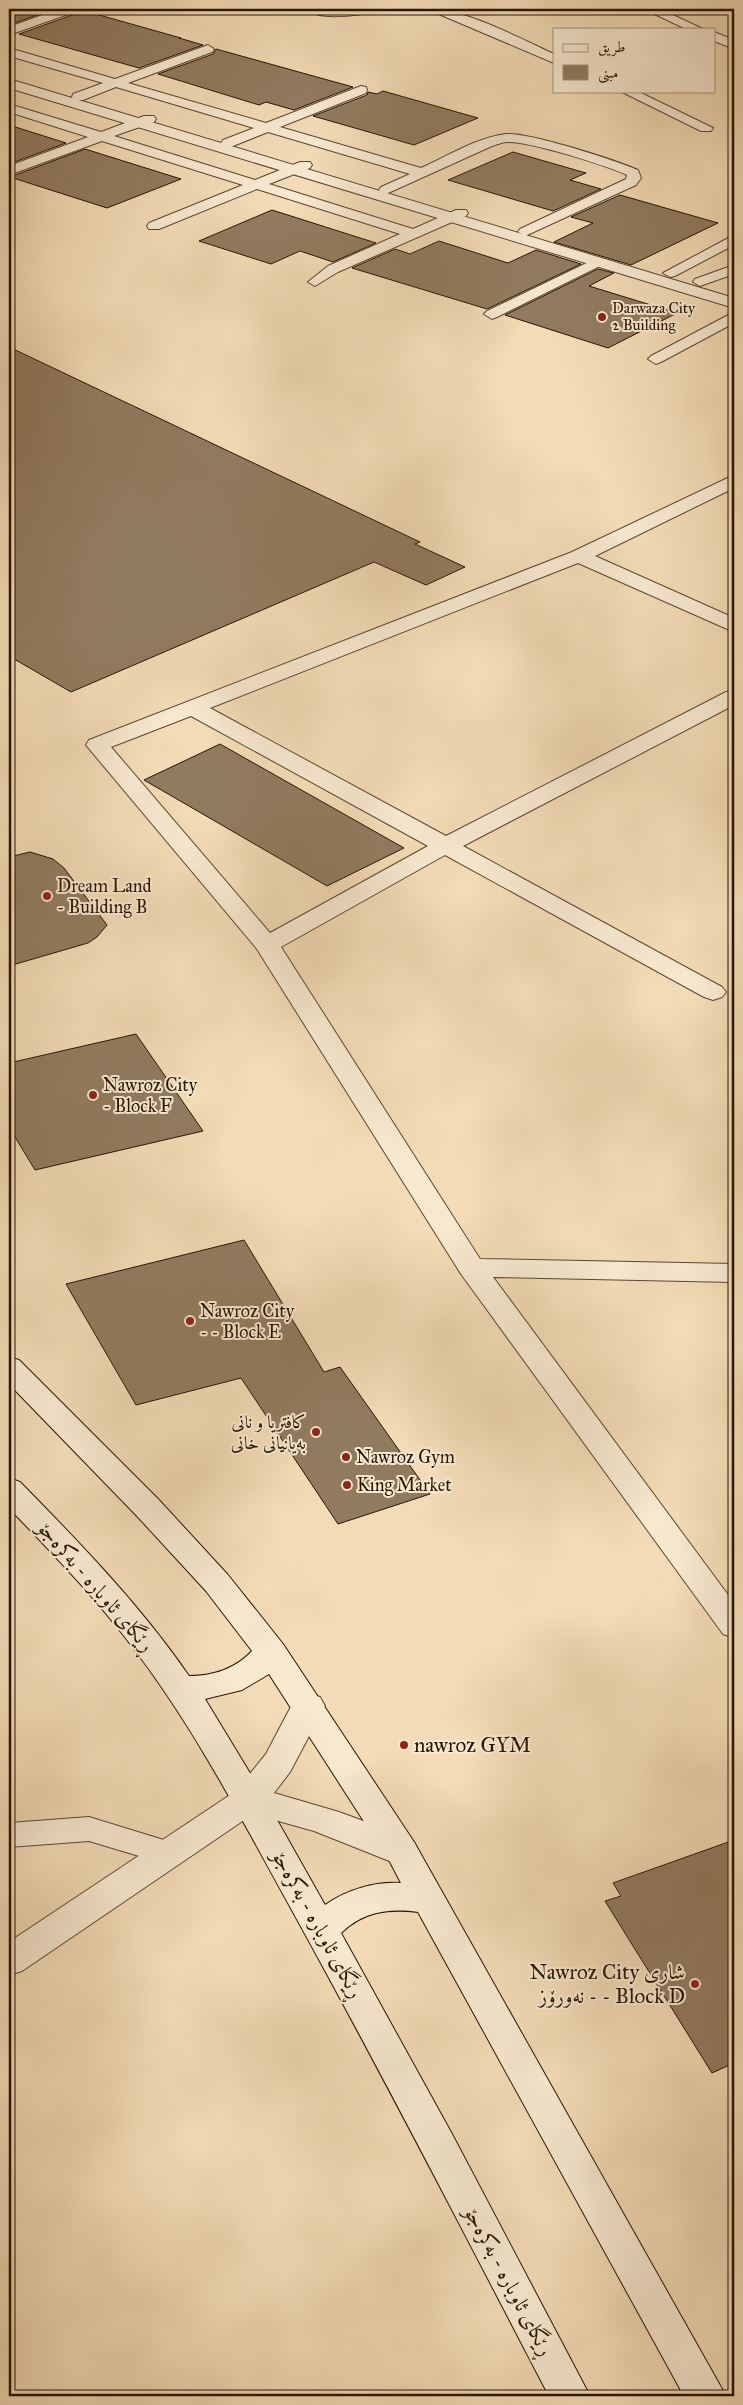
<svg xmlns="http://www.w3.org/2000/svg" width="743" height="2405" font-family="'IM FELL Great Primer',Amiri,serif">
	<rect width="100%" height="100%" fill="#f2dbb6"/>
	<filter id="stains"><feTurbulence type="fractalNoise" baseFrequency=".004" numOctaves="4"/><feColorMatrix values="0 0 0 0 .2 0 0 0 0 .09 0 0 0 0 .02 0 0 0 .5 -.17"/></filter>
	<radialGradient id="worn" r=".72"><stop offset=".6" stop-color="#630" stop-opacity="0"/><stop offset="1" stop-color="#630" stop-opacity=".3"/></radialGradient>
	<g fill="#917b5f" stroke="#281400">
		<path d="M9 9H54L9 25Z"/>
		<path d="M78 9 181 38H179L203 45 139 68 19 34 75 14Z"/>
		<path d="M216 49 353 87 294 110 266 102 259 105 158 74 213 54Z"/>
		<path d="M383 91 478 118 414 145 313 116 367 95 368 92 377 94Z"/>
		<path d="M9 125 66 143 9 164Z"/>
		<path d="M85 149 181 179 107 208 10 177Z"/>
		<path d="M513 152 586 173 570 180 601 189 553 211 448 180Z"/>
		<path d="M620 195 718 223 631 265 554 242 593 223 571 217Z"/>
		<path d="M272 210 376 243 333 262 300 251 271 264 199 241Z"/>
		<path d="M439 241 508 263 536 250 581 264 487 309 352 268 395 249 410 254Z"/>
		<path d="M598 269 614 273 589 286 677 313 608 348 505 315Z"/>
		<path d="M9 347 420 542 415 544 465 567 426 585 374 562 71 692 9 656Z"/>
		<path d="M220 744 404 848 327 886 144 780Z"/>
		<path d="M30 852 53 859 64 868 107 925 97 937 88 943 9 966V857Z"/>
		<path d="M136 1034 203 1131 35 1170 9 1127V1063Z"/>
		<path d="M244 1240 324 1372 340 1367 430 1494 338 1524 241 1378 136 1405 66 1284Z"/>
		<path d="M734 1840V2063L712 2073 605 1901 621 1896 613 1883Z"/>
	</g>
	<g fill="none" stroke-linecap="round" stroke-linejoin="round">
		<defs>
			<g id="service">
				<path d="M59 9H76L74 12 9 35V27Z"/>
				<path d="M306 9H376L374 12C359 15 318 21 306 9Z"/>
				<path d="M427 9C462 7 521 39 554 54V63Z"/>
				<path d="M644 9H660L703 29H686Z"/>
				<path d="M714 32 734 40V49L714 41Z"/>
				<path d="M208 45 214 49 212 52 128 83 266 123 361 86 366 87 367 90 366 93 280 127 421 168C448 156 476 138 506 134 529 132 615 160 638 170L641 178 636 185 525 236 518 232 520 229 626 179 627 175C605 165 529 141 507 142 502 142 496 145 492 146L386 194 381 193 379 190 381 187 410 174 268 132 233 146H223L221 143 223 140 254 128 116 87 83 100H73L72 97 73 94 103 83 9 56V48L115 79Z"/>
				<path d="M620 91H637L713 128 711 131H701Z"/>
				<path d="M9 104 101 132 144 116H154L156 119 154 122 114 136 255 180 300 162H310L312 165 310 168 269 184 413 229 456 210H466L468 213 466 216 338 272 315 286 308 282 328 266 400 234 257 189 159 229H149L147 226 149 223 243 185 102 141 9 175V166L88 137 9 112Z"/>
				<path d="M734 235V245L675 276 670 277 663 273Z"/>
				<path d="M597 258 604 262 602 265 497 317 492 319 484 314 487 311Z"/>
				<path d="M734 265V274L700 286 693 282 695 279Z"/>
				<path d="M734 312V323L661 362 656 364 648 359 651 356Z"/>
				<path d="M89 1817 180 1845 184 1853 180 1861 169 1865 89 1841 9 1847V1823Z"/>
			</g>
			<g id="minor">
				<path d="M9 79 734 298V308L9 88Z"/>
				<path d="M734 475V488L595 556 734 618V632L578 563 210 708 446 836 726 692 734 691V705L463 846 722 987 726 992 722 997 713 1000 704 997 445 855 281 947 480 1259 734 1264V1282L493 1277 734 1603V1638L723 1634 461 1274 257 949 86 745 89 740 572 552ZM191 716 428 846 270 933 111 747Z"/>
				<path d="M308 1694 320 1697 325 1706 290 1772 274 1793 339 1812 377 1826 414 1842 419 1852 414 1862 402 1866 314 1831 253 1814 22 1971 9 1975V1942L236 1791 266 1754 296 1697Z"/>
			</g>
			<path id="secondary" d="M9 1357 19 1360 159 1500 228 1575 283 1644 414 1842 726 2396H684L418 1912C388 1908 363 1912 341 1933L452 2134 590 2396H549C465 2235 382 2073 294 1914 243 1822 195 1728 131 1645 94 1596 51 1552 9 1508V1478L20 1482C80 1543 140 1605 189 1676 213 1676 235 1669 252 1651L206 1591 137 1516 9 1384ZM269 1674 390 1862 401 1883C375 1881 346 1890 325 1905L259 1788 205 1699 242 1690Z"/>
		</defs>
		<use href="#service" stroke="#5a462e" stroke-width="2"/>
		<use href="#minor" stroke="#5a462e" stroke-width="2"/>
		<use href="#secondary" stroke="#281400" stroke-width="2"/>
		<use href="#service" fill="#f7e8d0" fill-rule="evenodd"/>
		<use href="#minor" fill="#f7e8d0" fill-rule="evenodd"/>
		<use href="#secondary" fill="#f7e8d0" fill-rule="evenodd"/>
	</g>
	<g fill="#8f2418" stroke="#f7e8d0" stroke-width="2">
		<circle cx="602" cy="317" r="5"/>
		<circle cx="47" cy="896" r="5"/>
		<circle cx="93" cy="1095" r="5"/>
		<circle cx="190" cy="1321" r="5"/>
		<circle cx="316" cy="1432" r="5"/>
		<circle cx="346" cy="1457" r="5"/>
		<circle cx="347" cy="1485" r="5"/>
		<circle cx="404" cy="1745" r="5"/>
		<circle cx="695" cy="1984" r="5"/>
	</g>
	<g text-anchor="middle" stroke-width="4" stroke-linejoin="round" paint-order="stroke">
		<g font-size="15" fill="#281400" stroke="#f7e8d0" text-anchor="start">
			<text x="612" y="313">Darwaza City<tspan x="612" dy="17">2 Building</tspan></text>
		</g>
		<g font-size="18" fill="#281400" stroke="#f7e8d0" text-anchor="start">
			<text x="57" y="892">Dream Land<tspan x="57" dy="21">- Building B</tspan></text>
			<text x="103" y="1091">Nawroz City<tspan x="103" dy="21">- Block F</tspan></text>
			<text x="200" y="1317">Nawroz City<tspan x="200" dy="21">- - Block E</tspan></text>
			<text x="306" y="1428" text-anchor="end">کافتریا و نانی<tspan x="306" dy="21">بەیانیانی خانی</tspan></text>
			<text x="356" y="1463">Nawroz Gym</text>
			<text x="357" y="1491">King Market</text>
		</g>
		<g font-size="21" fill="#281400" stroke="#f7e8d0">
			<text transform="translate(96 1586) rotate(49)" y="7">ڕێگای ئاوبارە - بەکرەجۆ</text>
			<text transform="translate(318 1924) rotate(61)" y="7">ڕێگای ئاوبارە - بەکرەجۆ</text>
			<text transform="translate(509 2281) rotate(62)" y="7">ڕێگای ئاوبارە - بەکرەجۆ</text>
		</g>
		<g font-size="21" fill="#281400" stroke="#f7e8d0" text-anchor="start">
			<text x="414" y="1752">nawroz GYM</text>
			<text x="685" y="1979" text-anchor="end">Nawroz City شاری<tspan x="685" dy="24">نەورۆز - - Block D</tspan></text>
		</g>
	</g>
	<rect width="743" height="2405" fill="none" stroke="#f2dbb6" stroke-width="30"/>
	<rect x="10" y="10" width="723" height="2385" fill="none" stroke="#281400" stroke-width="2.5"/>
	<rect x="15" y="15" width="713" height="2375" fill="none" stroke="#281400"/>
	<rect x="553" y="28" width="162" height="65" fill="#f7e8d0" stroke="#a4937d"/>
	<rect x="563" y="44" width="25" height="8" fill="#f7e8d0" stroke="#a4937d"/>
	<text x="598" y="52" font-size="15" fill="#281400">طريق</text>
	<rect x="563" y="65" width="25" height="15" fill="#917b5f" stroke="#a4937d"/>
	<text x="598" y="78" font-size="15" fill="#281400">مبنى</text>
	<rect width="100%" height="100%" filter="url(#stains)"/>
	<rect width="100%" height="100%" fill="url(#worn)"/>
</svg>
